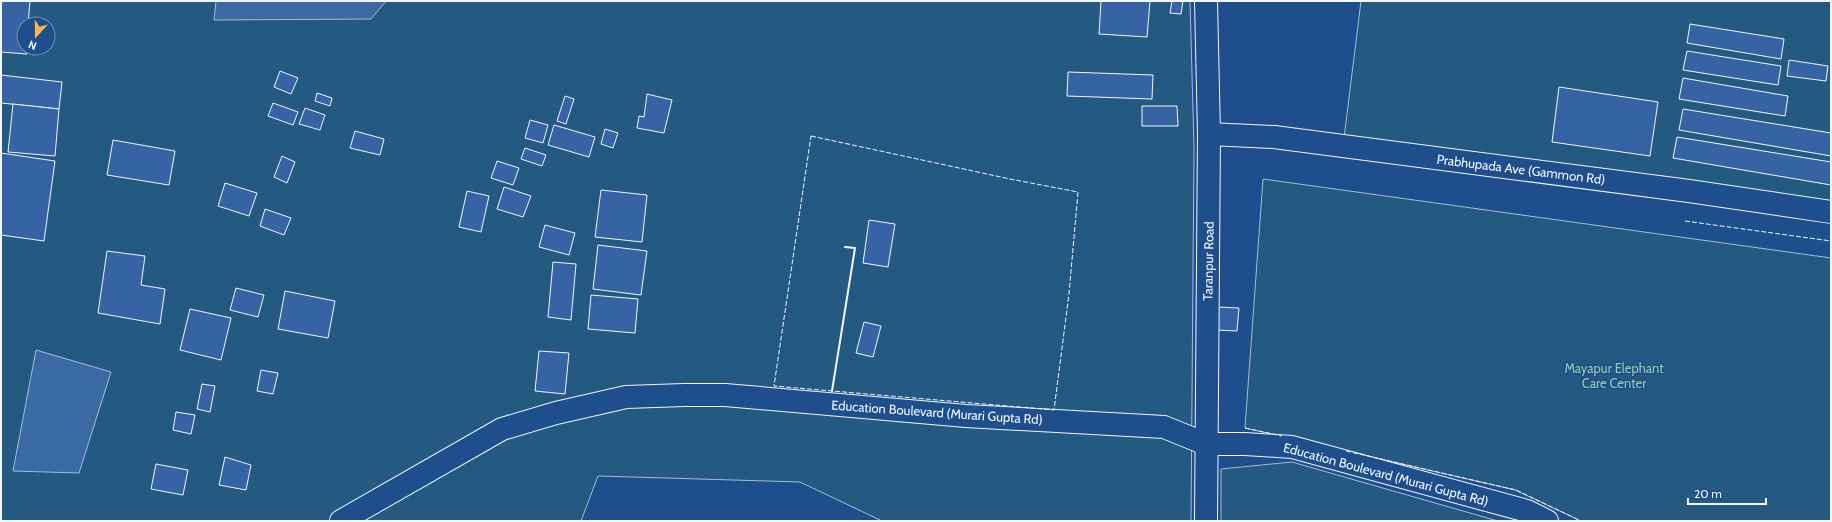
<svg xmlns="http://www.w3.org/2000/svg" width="1832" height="522" font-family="Cabin,sans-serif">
	<rect width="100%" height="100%" fill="#1f4e8c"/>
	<g fill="#245a82" stroke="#a8bbd7" fill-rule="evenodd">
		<path d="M1 1H1190L1194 148 1191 521H882L800 482 598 476 581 521H1ZM24 24H48V48H24Z"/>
		<path d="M1361 1H1831V214L1343 146Z"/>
		<path d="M1263 179 1831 258V521H1581L1515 490 1245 428Z"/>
		<path d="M1292 462 1498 521H1221V469Z"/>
	</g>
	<g fill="#3b69a3" stroke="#a8bbd7">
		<path d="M216 1H386L371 19 214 20Z"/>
		<path d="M36 350 111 372 79 473 13 471Z"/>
	</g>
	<g fill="#3563a3" stroke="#f2f6ff">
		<path d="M1 1H30L28 24H24V48H27V54L1 52Z"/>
		<path d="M1101 1H1150L1147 37 1099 34Z"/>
		<path d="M1172 1H1183L1181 14 1170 13Z"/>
		<path d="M1690 24 1784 39 1781 59 1687 43Z"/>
		<path d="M1687 51 1781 66 1778 85 1683 70Z"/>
		<path d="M1789 60 1828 66 1826 81 1787 76Z"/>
		<path d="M280 71 298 78 291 94 274 87Z"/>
		<path d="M1068 72 1153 75 1152 99 1067 96Z"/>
		<path d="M1 75 62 82 59 109 1 103Z"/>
		<path d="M1683 78 1788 96 1785 116 1679 99Z"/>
		<path d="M1559 87 1658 102 1650 156 1552 142Z"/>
		<path d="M317 93 332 98 330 106 315 101Z"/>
		<path d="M647 94 672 100 664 133 637 128 639 116 644 117Z"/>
		<path d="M565 96 574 99 566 124 557 121Z"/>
		<path d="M273 103 298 112 293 125 268 116Z"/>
		<path d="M13 104 59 109 55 156 8 152Z"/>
		<path d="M1142 106H1177L1178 126H1142Z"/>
		<path d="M305 108 325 115 320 130 299 124Z"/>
		<path d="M1683 109 1831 133V156L1679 130Z"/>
		<path d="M530 120 548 125 543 143 525 138Z"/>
		<path d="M554 125 595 137 589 157 548 145Z"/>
		<path d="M605 129 618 133 613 148 601 144Z"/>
		<path d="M355 131 384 139 380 155 350 148Z"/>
		<path d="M1677 137 1831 162V185L1673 158Z"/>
		<path d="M113 140 175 151 169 185 107 175Z"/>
		<path d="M525 148 546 155 542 166 521 159Z"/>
		<path d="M1 153 55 161 44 241 1 235Z"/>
		<path d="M282 156 295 162 287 183 274 177Z"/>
		<path d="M497 161 519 168 513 185 491 178Z"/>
		<path d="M225 183 257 193 249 216 218 206Z"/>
		<path d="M504 187 531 196 523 217 497 209Z"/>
		<path d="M601 190 647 195 642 242 595 237Z"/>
		<path d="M467 191 489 196 481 232 459 227Z"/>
		<path d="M265 209 291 218 284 235 260 226Z"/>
		<path d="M869 220 895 224 888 267 863 263Z"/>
		<path d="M545 225 575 233 569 255 539 247Z"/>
		<path d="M598 245 647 251 641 295 593 289Z"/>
		<path d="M107 251 145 256 141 285 165 289 160 324 98 313Z"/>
		<path d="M553 262 576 264 571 320 548 317Z"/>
		<path d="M236 288 264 295 258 317 230 310Z"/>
		<path d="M285 291 335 301 328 338 278 329Z"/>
		<path d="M591 295 638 299 635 333 588 329Z"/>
		<path d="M1217 307 1239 308 1237 331 1216 330Z"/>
		<path d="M190 309 231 318 221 360 180 350Z"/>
		<path d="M864 322 881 326 873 357 856 353Z"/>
		<path d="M539 351 569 353 565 394 535 391Z"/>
		<path d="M261 370 278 373 273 394 257 391Z"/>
		<path d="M202 384 215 386 210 412 197 409Z"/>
		<path d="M176 412 195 415 191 434 173 430Z"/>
		<path d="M225 457 251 465 246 490 219 485Z"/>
		<path d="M156 464 188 470 183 495 151 489Z"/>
	</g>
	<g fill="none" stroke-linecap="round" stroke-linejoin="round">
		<defs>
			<g id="tertiary">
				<path d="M1209 134 1274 137 1689 191 1831 212"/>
				<path d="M341 521 502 429 556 413 626 397 684 395H725L966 416 1164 427 1206 444H1245L1292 447 1527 511 1547 521"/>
				<path d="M1206 521 1209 134 1206 1"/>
			</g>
		</defs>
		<use href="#tertiary" stroke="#f2f6ff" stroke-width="24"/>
		<use href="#tertiary" stroke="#1f4e8c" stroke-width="22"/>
		<g stroke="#f2f6ff" stroke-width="1" stroke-dasharray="5 2" stroke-linecap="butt">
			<path d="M811 136 1010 179 1078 192 1069 294 1054 410 774 386Z"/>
			<path d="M1685 221 1831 241"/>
			<path d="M1245 428 1282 436"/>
			<path d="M1346 451 1516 490 1581 521"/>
		</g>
		<path stroke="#f2f6ff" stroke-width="2" d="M832 391 855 248 845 247"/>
	</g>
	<g text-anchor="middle" stroke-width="3" stroke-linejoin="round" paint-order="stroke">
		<g font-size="13" fill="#f2f6ff" stroke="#1f4e8c">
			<text transform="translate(1521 169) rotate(7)" y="5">Prabhupada Ave (Gammon Rd)</text>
			<text transform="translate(1208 261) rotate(-89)" y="5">Taranpur Road</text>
			<text transform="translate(937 412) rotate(4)" y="5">Education Boulevard (Murari Gupta Rd)</text>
			<text transform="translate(1386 474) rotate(15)" y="5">Education Boulevard (Murari Gupta Rd)</text>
		</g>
		<g font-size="13" fill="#97c8a6" stroke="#1f4e8c">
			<text x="1614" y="373">Mayapur Elephant<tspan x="1614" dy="15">Care Center</tspan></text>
		</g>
	</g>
	<rect width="1832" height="522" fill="none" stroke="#f2f6ff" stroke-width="4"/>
	<g transform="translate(36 36) rotate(201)"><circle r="19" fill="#1f4e8c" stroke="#7391ba"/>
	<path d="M0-3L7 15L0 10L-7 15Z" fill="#ffb74d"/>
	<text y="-6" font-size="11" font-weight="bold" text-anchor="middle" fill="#f2f6ff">N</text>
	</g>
	<path d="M1688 498v6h78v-6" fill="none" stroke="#f2f6ff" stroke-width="2"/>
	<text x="1694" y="498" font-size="12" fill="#f2f6ff" stroke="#1f4e8c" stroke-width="3" paint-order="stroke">20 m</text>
</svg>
